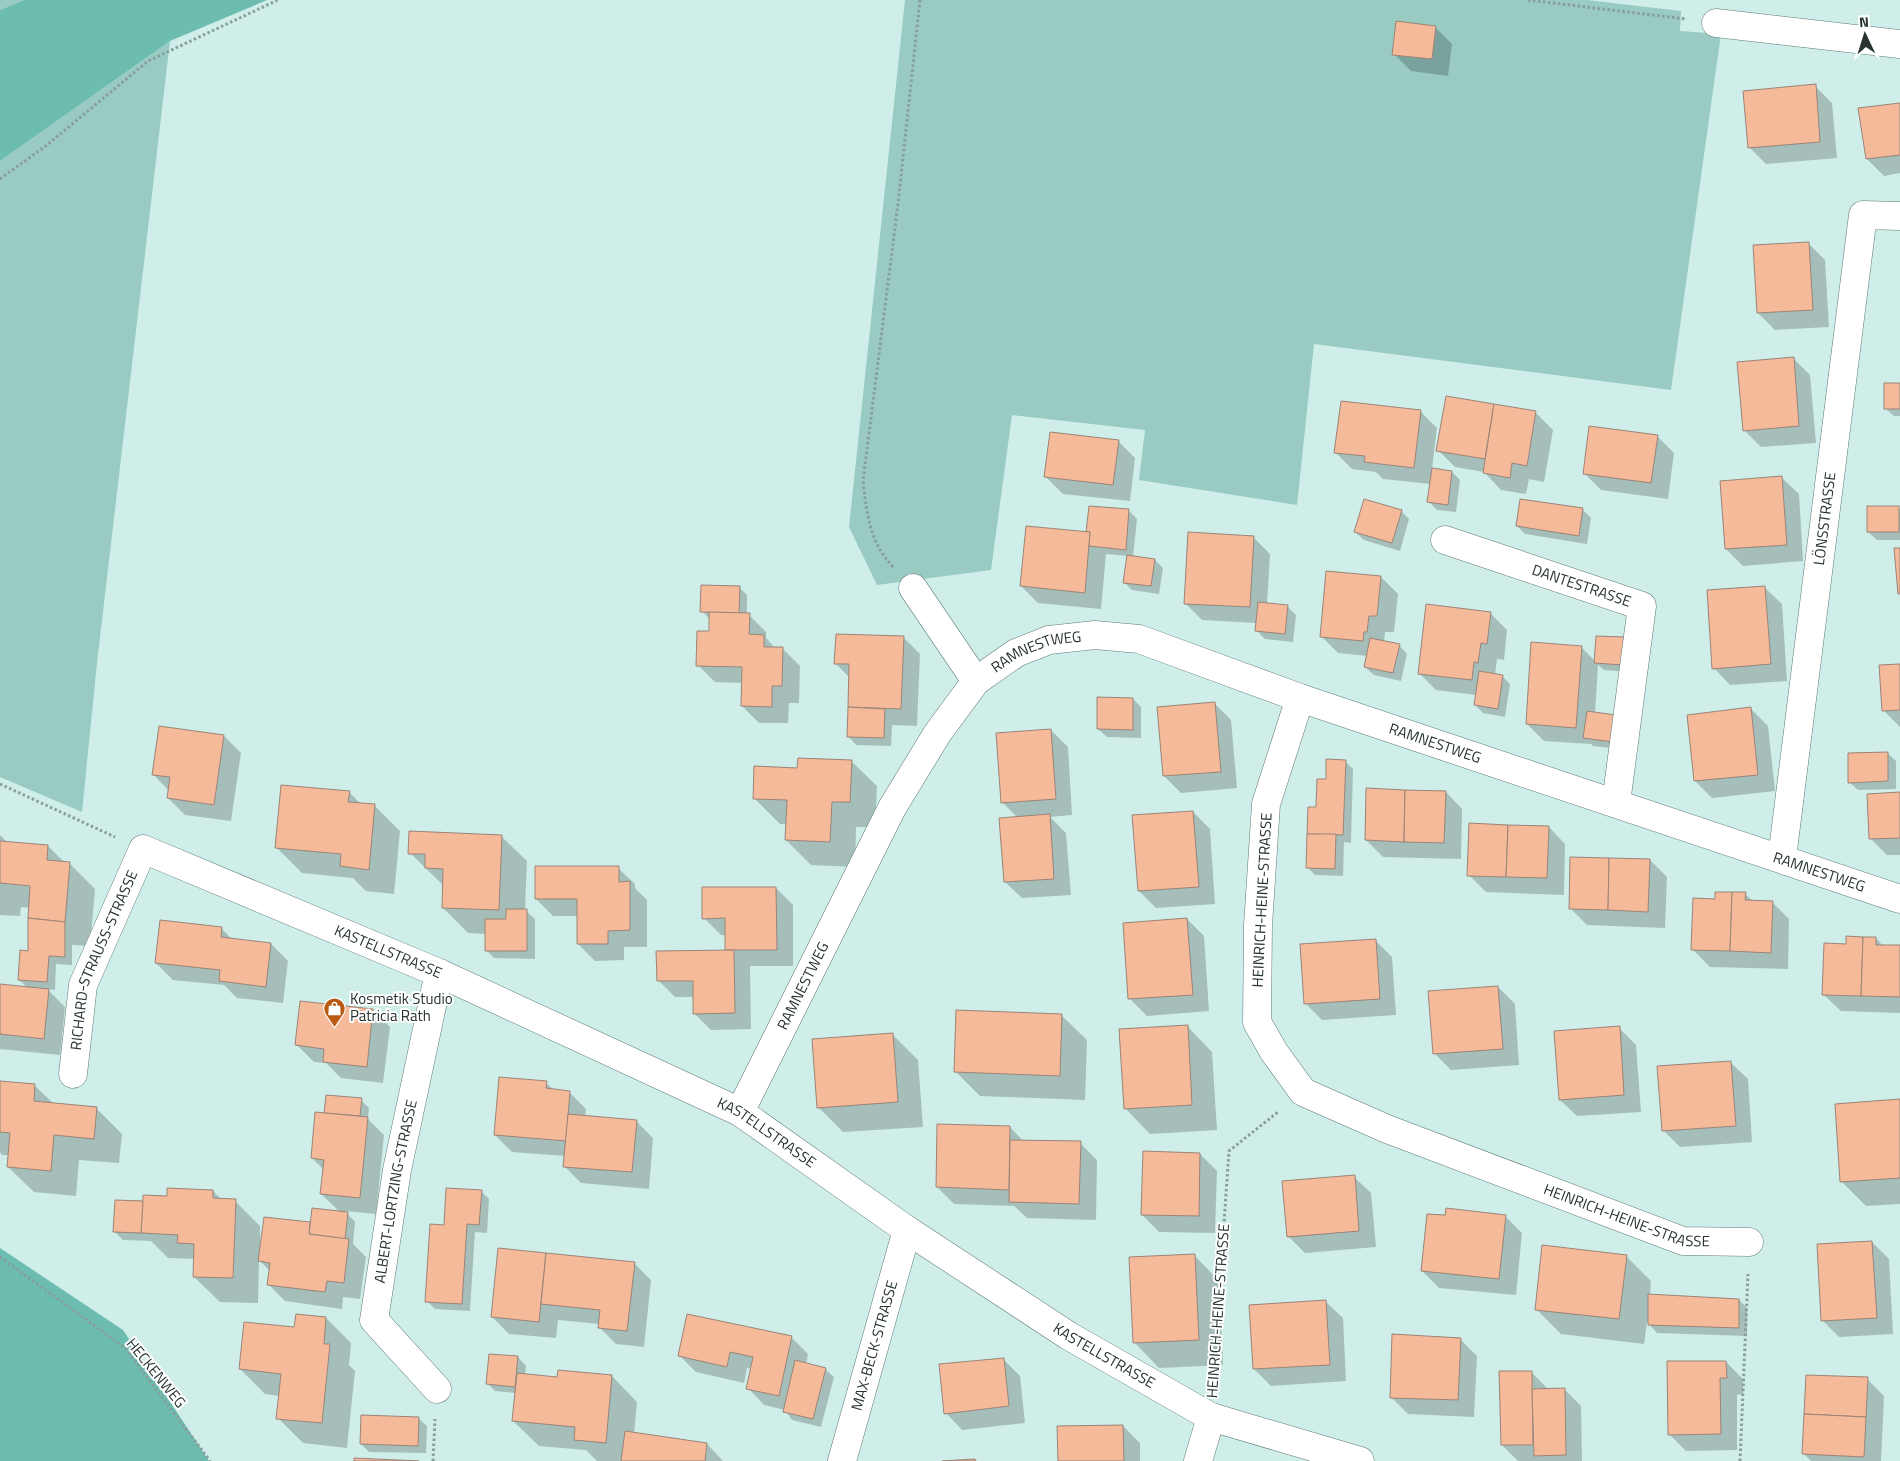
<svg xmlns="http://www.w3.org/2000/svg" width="1900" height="1461" font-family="'Titillium Web',sans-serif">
	<rect width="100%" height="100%" fill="#cfeee9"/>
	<g fill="#99cbc3">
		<path d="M0 0H24L0 10Z"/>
		<path d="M905 0H1587L1681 11 1680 31 1721 34 1671 390 1314 344 1297 505 1139 480 1145 430 1012 415 991 570 877 585 849 527Z"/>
		<path d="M170 41 97 663 82 812 0 777V161Z"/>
	</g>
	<g fill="#6cbcb0">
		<path d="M24 0H267L170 41 0 161V10Z"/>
		<path d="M0 1248 123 1330 209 1461H0Z"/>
	</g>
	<g fill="#0003">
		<path d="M1435 27 1452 44 1448 76 1411 71 1394 54Z"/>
		<path d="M1815 86 1832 103 1837 158 1766 164 1749 147Z"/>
		<path d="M1900 104V173L1884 176 1867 159Z"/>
		<path d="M1808 243 1825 260 1829 327 1775 330 1758 313Z"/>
		<path d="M1793 358 1810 375 1816 443 1761 447 1744 430Z"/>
		<path d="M1900 384V416H1894L1885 408Z"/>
		<path d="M1447 398 1536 413 1553 430 1544 482 1529 479 1526 494 1501 490 1484 472 1455 467 1438 450Z"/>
		<path d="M1420 411 1437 428 1432 469 1452 472 1460 480 1456 512 1437 510 1429 502 1431 484 1383 479 1376 472 1352 469 1335 452Z"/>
		<path d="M1657 436 1674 453 1668 499 1601 490 1584 473Z"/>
		<path d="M1118 441 1135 458 1130 501 1063 494 1046 477Z"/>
		<path d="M1782 478 1799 494 1803 561 1743 566 1726 549Z"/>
		<path d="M1898 508 1900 509V540H1877L1868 532Z"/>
		<path d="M1583 510 1591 518 1587 544 1525 534 1517 526Z"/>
		<path d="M1129 511 1137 519 1133 557 1155 560 1163 568 1159 594 1132 590 1124 582 1128 556 1106 554 1101 609 1038 603 1021 586 1087 533Z"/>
		<path d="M1401 511 1409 519 1400 551 1364 540 1355 532Z"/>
		<path d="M1253 537 1270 554 1267 604 1288 607 1296 615 1293 642 1265 639 1257 631V623L1202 620 1185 603Z"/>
		<path d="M1381 577 1398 594 1394 632H1385L1384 642 1399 645 1407 654 1401 681 1374 675 1365 667 1368 656 1338 653 1321 636Z"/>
		<path d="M739 587 747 595V615H749L766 632V638L776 649H783L800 666 799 703H789L788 723H759L742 706 743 683 715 682 698 665 710 632V619L702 611Z"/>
		<path d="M1765 588 1782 604 1787 681 1730 685 1714 668Z"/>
		<path d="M1490 613 1507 630 1504 660 1497 659 1495 675 1502 676 1510 684 1505 717 1483 713 1475 705 1476 695 1436 690 1419 673Z"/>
		<path d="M903 637 920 654 917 726 892 725 891 746 856 745 848 736 850 678 836 664Z"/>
		<path d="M1597 637 1631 672 1604 670 1598 665 1595 714 1621 749 1593 746 1591 744 1544 741 1527 724 1581 647 1595 661Z"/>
		<path d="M1900 665V727L1883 710Z"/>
		<path d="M1133 699 1141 707V738L1107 737 1098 729Z"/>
		<path d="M1214 703 1231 720 1237 788 1181 793 1164 776Z"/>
		<path d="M1751 709 1768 726 1775 791 1712 798 1695 781Z"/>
		<path d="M1051 730 1068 747 1072 815 1050 817 1066 833 1071 895 1022 898 1005 882 1018 818 1002 802Z"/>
		<path d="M224 736 241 753 231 821 185 815 168 798 169 791 153 774Z"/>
		<path d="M1887 753 1896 761V789L1858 790 1849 782Z"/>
		<path d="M851 761 877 786 875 827H856L855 867 811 865 786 840 787 824H780L754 798 798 769Z"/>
		<path d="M1345 761 1353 769 1351 843 1344 842 1343 876 1315 875 1307 867 1317 808 1327 781Z"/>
		<path d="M349 792 361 804 374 805 400 831 394 894 366 891 353 878 302 873 277 848Z"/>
		<path d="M1446 792 1462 809 1461 859 1383 857 1366 840Z"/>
		<path d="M1900 794V855H1887L1870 838Z"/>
		<path d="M1193 812 1210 829 1215 904 1156 908 1139 891Z"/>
		<path d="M1549 827 1565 844 1564 895 1486 892 1469 875Z"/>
		<path d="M0 835 8 843 48 846 65 863 70 864 95 889 90 946 72 945V965L56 964 55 990 47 989 65 1007 60 1055 0 1049V985L28 988 19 980 29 952 30 908 21 907 20 916 0 915Z"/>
		<path d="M501 836 527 861 525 910 535 919V959L494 958 486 950V934L468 933 443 908 444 886 410 853Z"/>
		<path d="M1650 860 1667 877 1665 928 1587 925 1570 908Z"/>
		<path d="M618 868 635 884V888L647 900V947H624V960L595 961 578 944V916H553L536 899Z"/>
		<path d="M776 888 793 905V966H750L751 1029 711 1030 694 1013V997H675L658 980 726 951V935H721L704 918Z"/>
		<path d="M1745 894 1753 901 1772 902 1789 919 1788 969 1710 967 1693 950 1716 900Z"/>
		<path d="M1187 919 1204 936 1209 1011 1147 1016 1130 999Z"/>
		<path d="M221 928 233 940 271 944 288 961 283 1003 237 998 224 985 173 980 156 963Z"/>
		<path d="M1876 938 1883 946 1900 947V1013L1841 1011 1824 995 1847 945Z"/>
		<path d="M1375 940 1392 957 1396 1015 1322 1020 1305 1003Z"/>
		<path d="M1498 987 1515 1004 1519 1065 1451 1070 1434 1053Z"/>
		<path d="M373 1010 390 1027 383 1083 341 1078 326 1063 314 1062 297 1045Z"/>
		<path d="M1061 1015 1087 1040 1085 1100 980 1096 955 1071Z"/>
		<path d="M1187 1026 1212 1052 1217 1130 1150 1134 1125 1108Z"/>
		<path d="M1619 1028 1636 1045 1641 1112 1577 1116 1560 1100Z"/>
		<path d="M893 1035 918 1060 923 1127 843 1132 818 1107Z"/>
		<path d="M1731 1063 1748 1079 1752 1142 1680 1147 1663 1130Z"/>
		<path d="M0 1082 34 1085 54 1104 96 1108 122 1134 119 1163 79 1160 76 1196 34 1192 8 1167 9 1155H2L0 1152Z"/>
		<path d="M546 1083 554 1090 569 1092 586 1109 585 1117 636 1121 653 1138 649 1189 581 1183 564 1166 565 1156 512 1152 495 1135Z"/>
		<path d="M361 1100 369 1108 368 1119 384 1135 376 1214 345 1211 355 1222 353 1244 366 1257 360 1299 343 1297 342 1309 285 1301 268 1284 270 1271 259 1260 258 1303 220 1302 194 1277 195 1259 168 1258 151 1241 123 1240 114 1231 142 1202 213 1191 222 1200 235 1201 260 1226V1242L310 1223 311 1225 340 1212 321 1194 324 1170 312 1158 325 1114Z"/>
		<path d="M1900 1100V1204L1866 1206 1841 1181Z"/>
		<path d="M1010 1127 1024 1142 1080 1143 1097 1160 1096 1220 1027 1218 1014 1206 954 1204 937 1187Z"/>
		<path d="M1200 1154 1217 1171 1215 1233 1159 1232 1142 1215Z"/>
		<path d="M1354 1177 1371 1193 1376 1247 1305 1253 1288 1236Z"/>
		<path d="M481 1191 489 1199 487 1233 475 1232 470 1311 435 1309 427 1301 445 1226Z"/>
		<path d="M1505 1216 1522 1233 1516 1295 1439 1288 1422 1271Z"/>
		<path d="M1872 1242 1889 1259 1893 1334 1839 1337 1822 1320Z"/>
		<path d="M499 1250 634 1263 651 1280 644 1347 616 1344 599 1327V1324L558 1320 556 1338 509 1334 492 1317Z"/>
		<path d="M1194 1255 1219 1281 1223 1365 1159 1368 1134 1342Z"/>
		<path d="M1626 1256 1651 1281 1650 1296 1739 1300 1747 1308V1336L1657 1333 1647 1322 1644 1344 1561 1334 1536 1309Z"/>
		<path d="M1326 1302 1343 1318 1346 1381 1271 1386 1254 1369Z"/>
		<path d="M326 1318 351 1343 349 1365 355 1371 347 1448 303 1443 278 1418 280 1396 265 1394 240 1369 295 1328Z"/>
		<path d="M791 1337 808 1354 806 1364 825 1369 834 1377 821 1427 792 1420 785 1410 764 1405 748 1388 752 1369 747 1368 744 1383 696 1372 679 1355Z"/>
		<path d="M1460 1339 1477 1356 1474 1417 1408 1414 1391 1397Z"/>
		<path d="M490 1355 518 1357 526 1366 525 1375 558 1378 612 1376 637 1402 634 1434 707 1444 723 1461H597L586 1450 539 1446 513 1421 516 1393 495 1391 487 1383Z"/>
		<path d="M1003 1359 1020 1376 1025 1423 962 1430 946 1413Z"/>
		<path d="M1726 1362 1743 1379V1394L1737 1395V1450L1686 1451 1669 1434Z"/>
		<path d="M1531 1372 1549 1390 1564 1389 1581 1406 1582 1461H1518L1502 1445Z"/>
		<path d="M1867 1379 1884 1396 1881 1461H1811L1804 1454Z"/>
		<path d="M418 1418 427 1426 426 1453 369 1452 361 1444Z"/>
		<path d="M1123 1426 1140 1443V1461H1059Z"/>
	</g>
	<g fill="#f4ba99" stroke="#9b8477">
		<path d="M1396 21 1436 26 1432 59 1392 55Z"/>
		<path d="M1816 84 1820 142 1748 148 1743 91Z"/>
		<path d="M1900 103V155L1866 159 1858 108Z"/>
		<path d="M1809 242 1813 310 1757 313 1753 245Z"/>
		<path d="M1794 357 1799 426 1743 431 1737 362Z"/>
		<rect x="1884" y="383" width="16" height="26"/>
		<path d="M1446 396 1494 404 1485 459 1436 451Z"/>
		<path d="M1341 401 1421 410 1414 468 1364 462 1365 456 1334 453Z"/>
		<path d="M1494 404 1536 411 1527 466 1512 463 1510 478 1483 473Z"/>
		<path d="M1589 426 1658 435 1651 483 1583 474Z"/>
		<path d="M1050 432 1119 440 1113 485 1044 477Z"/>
		<path d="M1432 468 1452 471 1448 505 1427 502Z"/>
		<path d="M1782 476 1787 545 1725 549 1720 481Z"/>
		<path d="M1364 499 1402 510 1392 543 1354 532Z"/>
		<path d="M1520 499 1583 508 1579 536 1516 526Z"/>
		<path d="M1089 506 1129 509 1126 550 1089 546 1090 532H1086Z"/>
		<rect x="1867" y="506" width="32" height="26"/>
		<path d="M1026 526 1090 532 1085 593 1020 586Z"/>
		<path d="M1188 532 1254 536 1250 607 1184 604Z"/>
		<path d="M1894 548H1900V594H1898Z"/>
		<path d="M1127 555 1155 559 1151 586 1123 583Z"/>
		<path d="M1326 571 1381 576 1377 616H1369L1367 632H1364L1363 641 1320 637Z"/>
		<path d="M701 585 740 586 739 613 700 612Z"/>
		<path d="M1765 586 1771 664 1712 669 1707 590Z"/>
		<path d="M1258 602 1288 605 1285 634 1255 631Z"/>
		<path d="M1426 604 1491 612 1487 644 1481 643 1478 663 1474 662 1472 680 1418 674Z"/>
		<path d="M709 612 750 613 749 634 764 635V647H783L782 686H772V707L741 706 742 667 696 666 697 631H709Z"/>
		<path d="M836 634 904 636 901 709 848 707 849 664H834Z"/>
		<path d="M1596 636 1624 637 1623 665 1594 663Z"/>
		<path d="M1370 638 1400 644 1393 673 1364 667Z"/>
		<path d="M1531 642 1582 646 1576 728 1526 724Z"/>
		<path d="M1900 664V710L1882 711 1879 665Z"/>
		<path d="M1479 671 1503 675 1498 709 1474 705Z"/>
		<path d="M1097 697 1133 698V730L1097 729Z"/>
		<path d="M1215 702 1221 772 1163 776 1157 707Z"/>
		<path d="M848 707 885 709 884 738 847 737Z"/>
		<path d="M1751 707 1758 775 1694 781 1687 715Z"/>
		<path d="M1587 711 1616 715 1613 742 1583 738Z"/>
		<path d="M159 726 224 735 214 805 167 798 170 777 152 775Z"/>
		<path d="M1051 729 1056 799 1001 803 996 733Z"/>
		<path d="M1888 752V781L1848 783V753Z"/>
		<path d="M798 758 852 760 850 802H832L830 842 785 840 787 800 753 799 754 766 797 768Z"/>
		<path d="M1326 759 1346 760 1343 835 1307 834 1308 807H1316L1317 779H1326Z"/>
		<path d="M281 785 350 791 348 802 375 804 369 870 340 866 341 854 275 848Z"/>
		<path d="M1366 788 1405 790 1404 842 1365 840Z"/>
		<path d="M1405 790 1446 791 1444 843 1404 842Z"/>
		<path d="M1900 792V838L1869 839 1867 794Z"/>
		<path d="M1193 811 1199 887 1138 891 1132 815Z"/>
		<path d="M1050 814 1054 879 1004 882 999 818Z"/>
		<path d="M1469 823 1508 825 1506 877 1467 876Z"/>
		<path d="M1508 825 1549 826 1547 878 1506 877Z"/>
		<path d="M409 831 502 835 499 910 442 908 443 869 425 868V854H408Z"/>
		<path d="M1307 834H1336L1335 869 1306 868Z"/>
		<path d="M0 841 48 845 47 860 70 862 65 922 28 918 30 886 0 883Z"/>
		<path d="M1570 857 1609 858 1608 910 1569 909Z"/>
		<path d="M1609 858 1650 859 1648 912 1608 910Z"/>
		<path d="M535 866H619V882L630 881V930L608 931V944H577V899H535Z"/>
		<path d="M702 887H776L777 950H725V918L702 919Z"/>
		<path d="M1715 892H1732L1730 951 1691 950 1693 898 1715 899Z"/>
		<path d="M1732 892H1746L1745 900 1773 901 1771 953 1730 951Z"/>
		<path d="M506 909H527V951H485V919H506Z"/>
		<path d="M28 918 65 922V957L49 956 47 982 18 980 20 950 28 951Z"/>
		<path d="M1187 918 1193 995 1128 999 1123 923Z"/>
		<path d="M160 920 222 927 221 937 271 943 266 987 219 981 220 970 155 963Z"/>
		<path d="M1846 936 1863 937 1861 996 1822 995 1824 943 1846 944Z"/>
		<path d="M1863 937H1876V945H1900V997L1861 996Z"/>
		<path d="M1376 939 1380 999 1304 1004 1300 944Z"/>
		<path d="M734 950 735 1013 693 1014V981H657L656 951Z"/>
		<path d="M0 984 49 989 44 1039 0 1034Z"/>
		<path d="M1498 986 1503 1049 1433 1054 1428 991Z"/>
		<path d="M300 1001 373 1009 367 1067 323 1062 324 1049 295 1045Z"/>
		<path d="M956 1010 1062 1014 1060 1076 954 1072Z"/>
		<path d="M1188 1025 1192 1105 1124 1109 1119 1029Z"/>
		<path d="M1620 1026 1624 1095 1559 1100 1554 1031Z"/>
		<path d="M893 1033 898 1102 817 1108 812 1039Z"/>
		<path d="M1731 1061 1736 1126 1662 1131 1657 1066Z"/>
		<path d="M499 1077 547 1081 546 1088 570 1091 566 1141 494 1135Z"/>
		<path d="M0 1081 35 1084 34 1101 97 1107 94 1139 54 1135 51 1171 7 1167 10 1133 0 1132Z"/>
		<path d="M326 1095 362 1098 360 1116 324 1113Z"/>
		<path d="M1900 1099V1178L1840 1182 1835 1104Z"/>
		<path d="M315 1112 368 1117 360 1198 320 1194 324 1160 311 1158Z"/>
		<path d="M568 1114 637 1120 632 1172 563 1167Z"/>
		<path d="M937 1124 1010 1126 1009 1190 936 1187Z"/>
		<path d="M1010 1140 1081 1141 1079 1204 1009 1202Z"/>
		<path d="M1143 1151 1200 1153 1199 1216 1141 1215Z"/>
		<path d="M1355 1175 1359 1231 1287 1237 1282 1181Z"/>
		<path d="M167 1188 213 1190V1198L236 1199 233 1278 193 1277 194 1244 177 1243 178 1235 141 1233 143 1195 167 1196Z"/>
		<path d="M446 1188 482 1190 479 1225 467 1224 462 1304 425 1302 430 1224 444 1225Z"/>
		<path d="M115 1200 143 1201 141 1233 113 1232Z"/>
		<path d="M312 1208 348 1212 345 1239 309 1234Z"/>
		<path d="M1446 1208 1506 1215 1499 1279 1421 1271 1427 1214 1445 1215Z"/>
		<path d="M264 1217 310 1222 309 1234 349 1239 344 1283 327 1281 325 1292 267 1285 270 1263 258 1261Z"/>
		<path d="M1872 1241 1877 1318 1821 1321 1817 1244Z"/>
		<path d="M1542 1245 1627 1255 1619 1319 1535 1310Z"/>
		<path d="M498 1248 546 1253 539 1322 491 1317Z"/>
		<path d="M546 1253 635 1262 627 1331 598 1328 600 1310 541 1304Z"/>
		<path d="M1195 1254 1199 1340 1133 1343 1129 1257Z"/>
		<path d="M1648 1294 1739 1299V1328L1648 1325Z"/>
		<path d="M1326 1300 1330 1365 1253 1369 1249 1305Z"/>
		<path d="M296 1314 326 1317 324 1344H330L322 1423 276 1419 281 1374 239 1369 244 1322 294 1327Z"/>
		<path d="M687 1314 792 1336 779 1396 746 1389 753 1357 730 1352 727 1367 678 1356Z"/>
		<path d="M1392 1334 1461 1338 1458 1400 1390 1398Z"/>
		<path d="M489 1354 518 1356 515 1387 486 1384Z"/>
		<path d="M1004 1358 1009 1406 944 1414 939 1364Z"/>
		<path d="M795 1360 826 1368 813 1419 783 1412Z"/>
		<path d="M1667 1361H1726L1727 1378H1720L1721 1434 1668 1435Z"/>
		<path d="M558 1370 612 1375 606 1443 574 1440 575 1427 512 1421 517 1373 557 1377Z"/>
		<path d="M1499 1371H1532L1533 1445H1501Z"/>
		<path d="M1806 1375 1868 1377 1866 1417 1804 1414Z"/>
		<path d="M1565 1388 1566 1455 1534 1456 1532 1389Z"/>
		<path d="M1804 1414 1866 1417 1864 1457 1802 1454Z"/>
		<path d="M361 1415 419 1417 418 1446 360 1444Z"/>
		<path d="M1123 1425 1124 1461H1058L1057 1426Z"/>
		<path d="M625 1431 707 1443 705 1461H621Z"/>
		<path d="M354 1458 419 1461H354Z"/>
		<path d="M975 1459 976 1461H942Z"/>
	</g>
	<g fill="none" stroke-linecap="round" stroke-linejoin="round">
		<defs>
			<g id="minor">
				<path d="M1716 23 1900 44"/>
				<path id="s1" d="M1445 540 1642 606 1616 803"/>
				<path d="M913 588 976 681"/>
				<path id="s2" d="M1300 698 1266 804 1258 925 1257 1022 1274 1052 1303 1092 1387 1129 1683 1241 1749 1242"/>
				<path id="s3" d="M1782 858 1863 215 1900 216"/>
				<path id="s4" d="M73 1074 83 985 143 849 439 973 740 1112 907 1230 1069 1336 1211 1417 1360 1461"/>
				<path id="s5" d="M740 1112 892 808 937 734 976 681 1016 653 1049 640 1095 635 1139 639 1300 698 1900 899"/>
				<path id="s6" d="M437 1389 374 1320 397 1170 439 973"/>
				<path id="s7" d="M842 1461 907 1230"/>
				<path d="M1198 1461 1211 1417"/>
			</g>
		</defs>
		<use href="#minor" stroke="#5e7a76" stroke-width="29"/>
		<g stroke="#879e9a" stroke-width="3" stroke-dasharray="2.5 2.5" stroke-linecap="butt">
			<path d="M1528 0 1686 19"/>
			<path d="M0 179 47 145 148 61 278 0"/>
			<path d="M893 567C869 541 867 514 863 481L898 204 920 0"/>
			<path d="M0 784 115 837"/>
			<path d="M0 1257 125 1348 210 1461"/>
			<path d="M1213 1381 1229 1151 1278 1112"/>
			<path d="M433 1461 435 1419"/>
			<path d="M1740 1461 1748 1274"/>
		</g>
		<use href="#minor" stroke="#fff" stroke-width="28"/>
	</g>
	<defs>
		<symbol id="shop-pin" viewBox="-11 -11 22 30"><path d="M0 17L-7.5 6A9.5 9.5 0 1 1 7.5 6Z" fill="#b95a11" stroke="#fff"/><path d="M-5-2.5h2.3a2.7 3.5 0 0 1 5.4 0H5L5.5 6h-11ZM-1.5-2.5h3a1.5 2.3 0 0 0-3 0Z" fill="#fff"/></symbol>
	</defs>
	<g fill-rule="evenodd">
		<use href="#shop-pin" x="322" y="996" width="25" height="34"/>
	</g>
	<g text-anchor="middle" stroke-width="4" stroke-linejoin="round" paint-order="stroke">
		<g font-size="15" fill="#273432" stroke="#fff">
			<text dy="5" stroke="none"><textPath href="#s3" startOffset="342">LÖNSSTRASSE</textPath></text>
			<text dy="5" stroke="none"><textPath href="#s1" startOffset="144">DANTESTRASSE</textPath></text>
			<text dy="5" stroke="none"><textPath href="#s5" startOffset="561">RAMNESTWEG</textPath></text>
			<text dy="5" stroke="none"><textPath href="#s5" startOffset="981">RAMNESTWEG</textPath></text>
			<text dy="5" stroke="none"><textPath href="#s5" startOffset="1386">RAMNESTWEG</textPath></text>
			<text transform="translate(1262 900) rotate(-87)" y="5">HEINRICH-HEINE-STRASSE</text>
			<text dy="5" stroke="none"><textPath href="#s4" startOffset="504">KASTELLSTRASSE</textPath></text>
			<text dy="5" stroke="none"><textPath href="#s4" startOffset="119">RICHARD-STRAUSS-STRASSE</textPath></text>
			<text dy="5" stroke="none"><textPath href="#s5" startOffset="141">RAMNESTWEG</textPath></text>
			<text dy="5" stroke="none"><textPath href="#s4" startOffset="924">KASTELLSTRASSE</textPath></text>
			<text dy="5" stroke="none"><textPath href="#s6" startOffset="224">ALBERT-LORTZING-STRASSE</textPath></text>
			<text dy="5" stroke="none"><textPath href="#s2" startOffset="761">HEINRICH-HEINE-STRASSE</textPath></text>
			<text transform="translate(1218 1311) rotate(-86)" y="5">HEINRICH-HEINE-STRASSE</text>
			<text dy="5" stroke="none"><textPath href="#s7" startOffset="120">MAX-BECK-STRASSE</textPath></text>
			<text dy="5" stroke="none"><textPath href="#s4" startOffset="1329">KASTELLSTRASSE</textPath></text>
			<text transform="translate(156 1373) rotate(51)" y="5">HECKENWEG</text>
		</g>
		<g font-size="15" fill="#273432" stroke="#fff" text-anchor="start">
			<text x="350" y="1004">Kosmetik Studio<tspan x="350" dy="17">Patricia Rath</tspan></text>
		</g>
	</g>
	<g transform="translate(1865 35) rotate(356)" stroke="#ffffff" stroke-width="4" paint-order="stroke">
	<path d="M0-4L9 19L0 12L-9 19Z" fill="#273432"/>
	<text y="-8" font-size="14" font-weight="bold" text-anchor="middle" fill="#273432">N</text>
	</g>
</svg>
